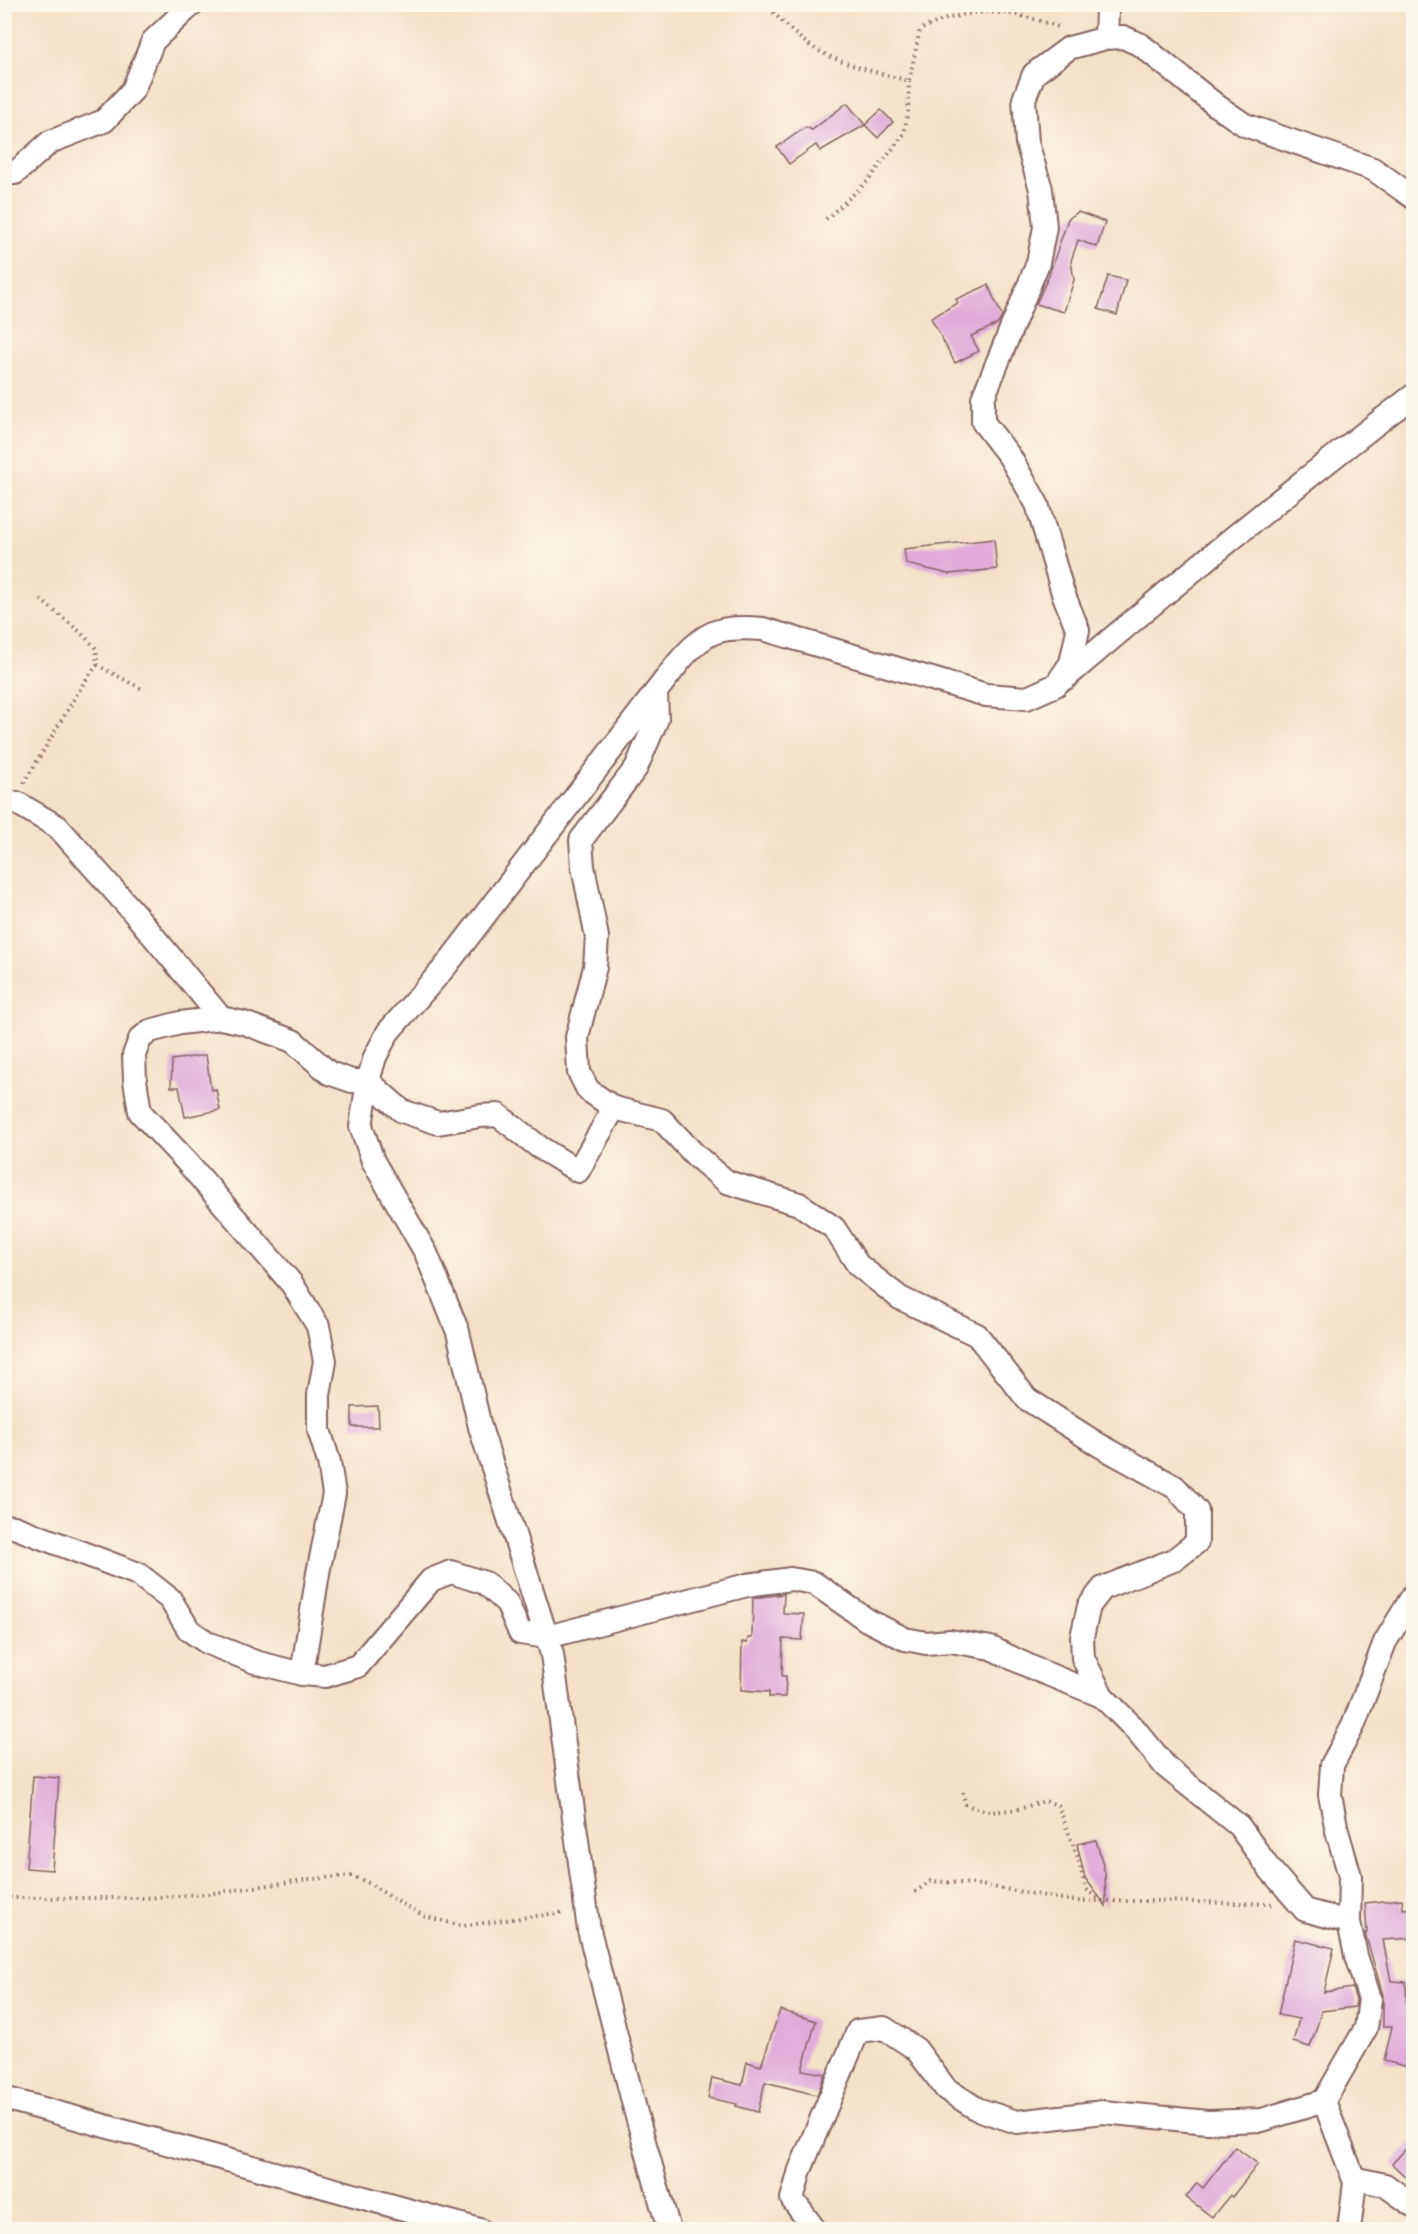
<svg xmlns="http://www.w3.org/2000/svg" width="1418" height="2234" font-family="'Comic Neue',sans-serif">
	<rect width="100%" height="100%" fill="#fbf7ec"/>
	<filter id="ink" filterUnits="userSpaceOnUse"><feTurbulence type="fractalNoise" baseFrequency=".0167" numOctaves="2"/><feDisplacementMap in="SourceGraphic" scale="12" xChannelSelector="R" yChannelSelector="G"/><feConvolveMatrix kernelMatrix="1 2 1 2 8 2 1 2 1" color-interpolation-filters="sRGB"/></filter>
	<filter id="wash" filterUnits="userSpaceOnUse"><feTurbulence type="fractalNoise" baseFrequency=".008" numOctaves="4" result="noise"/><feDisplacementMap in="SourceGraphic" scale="24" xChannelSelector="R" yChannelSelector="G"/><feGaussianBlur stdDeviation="1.35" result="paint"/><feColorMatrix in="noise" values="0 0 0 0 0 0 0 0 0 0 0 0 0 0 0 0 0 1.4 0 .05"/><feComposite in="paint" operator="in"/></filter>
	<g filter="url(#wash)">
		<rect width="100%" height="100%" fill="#f4e1c7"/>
		<g id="blocks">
			<g fill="#e1aad9">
				<path d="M847 103 865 125 820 151 816 145 789 164 777 147 806 127 812 130Z"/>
				<path d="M881 110 893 122 878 138 865 125Z"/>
				<path d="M1078 212 1105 222 1097 247 1078 240 1071 261 1074 280 1064 312 1036 304 1049 275 1068 219Z"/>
				<path d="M1108 276 1126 280 1117 315 1098 309Z"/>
				<path d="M988 285 1002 316 998 324 971 336 979 351 955 363 931 318 958 303 956 299Z"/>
				<path d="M994 539 997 569 949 574 906 564 904 549Z"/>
				<path d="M206 1055 211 1090 216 1089 220 1110 185 1117 179 1087H171L172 1060Z"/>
				<path d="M378 1406 379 1427H352V1407Z"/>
				<path d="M784 1594 783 1613 804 1614 802 1640 783 1639 782 1676H786L785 1697H769V1692L741 1690 742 1642 747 1643 748 1638H752L753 1598Z"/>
				<path d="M33 1776 59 1778 52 1870 26 1868Z"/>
				<path d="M1096 1840 1105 1873 1106 1906 1085 1878 1077 1844Z"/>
				<path d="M1402 1899 1403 1909 1413 1908V1938L1383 1940 1391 1981 1406 1982 1408 2046 1413 2047V2068L1384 2061 1392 2026H1383V1995L1365 1933H1367L1365 1903Z"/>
				<path d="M1295 1939 1334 1948 1324 1992 1352 1988 1356 2000 1355 2007 1322 2011 1310 2047 1293 2042 1299 2019 1278 2015Z"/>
				<path d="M780 2010 816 2021 802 2070 825 2074 817 2095 765 2082 758 2112 736 2106 737 2104 708 2098 712 2078 742 2085 747 2062 761 2066Z"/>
				<path d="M1413 2141V2184L1392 2164Z"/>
				<path d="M1235 2147 1258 2164 1232 2197 1230 2195 1212 2217 1186 2197 1197 2183 1203 2188Z"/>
			</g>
		</g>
	</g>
	<g filter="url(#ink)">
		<use href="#blocks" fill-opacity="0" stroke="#866362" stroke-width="1.5"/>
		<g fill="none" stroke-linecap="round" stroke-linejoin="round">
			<defs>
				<g id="minor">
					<path d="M1104 4 1107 11 1106 38"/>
					<path d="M4 173H15L50 142 104 121 133 90 153 41 192 4"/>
					<path d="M1064 679C1179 581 1294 486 1414 395"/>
					<path d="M656 692 657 719 636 768 581 840 583 867 597 937 595 967 577 1037 579 1072 588 1090 614 1108 662 1120 696 1156 727 1182 799 1204 834 1228 858 1265 900 1298 977 1335 1027 1399 1099 1445 1175 1487 1197 1511V1542L1174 1560 1103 1588 1089 1606 1082 1637 1083 1658 1102 1696 1134 1728 1166 1767 1239 1826 1268 1867 1305 1910 1349 1922"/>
					<path d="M17 803 58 827 135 914 221 1018"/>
					<path d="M4 1526 14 1527 138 1574 170 1599 189 1630 208 1643 255 1662 302 1674 325 1676 358 1666 431 1580 451 1572 485 1583 507 1603 520 1633 547 1637 747 1585 791 1579 814 1583 867 1620 905 1639 926 1643 950 1641 991 1648 1035 1669 1102 1696"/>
					<path d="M302 1674 318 1573 334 1494 329 1462 319 1430V1395L325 1361 318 1326 292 1284 187 1162 140 1112 135 1080 134 1055 140 1039 150 1031 180 1023 221 1018 244 1023 293 1041 329 1073 352 1081H368L402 1111 438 1123 480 1116 498 1115 539 1147 578 1171 614 1108"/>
					<path d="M4 2098 480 2230"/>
					<path d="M1324 2101 1355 2182 1349 2230"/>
					<path d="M1355 2182 1357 2179 1385 2185 1414 2206"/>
					<path d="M669 2230 636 2113 589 1930 552 1654 480 1427 458 1332 426 1253 373 1161 361 1126 368 1081 375 1057 388 1032 445 967 678 663C706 629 721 626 763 629L986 695 1027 698 1056 685 1071 663 1078 630 1063 593 1037 504 1010 457 983 422V398L1038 263 1045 227 1041 189 1027 143 1024 99 1034 74 1069 48 1106 38 1123 37 1141 45 1217 106 1245 125 1373 169 1414 198"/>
					<path d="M815 2230 792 2199 800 2170 858 2031 884 2028 916 2049 946 2089 977 2109 1017 2122 1103 2112 1208 2122 1262 2120 1324 2101 1366 2028 1370 1999 1356 1956 1349 1922 1350 1876 1337 1831 1330 1795 1332 1765 1353 1726 1385 1642 1414 1594"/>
				</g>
			</defs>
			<use href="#minor" stroke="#866362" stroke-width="26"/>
			<g stroke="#866362" stroke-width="4" stroke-dasharray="1.5 4.5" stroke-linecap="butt">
				<path d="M765 4C781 20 799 40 819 51 847 66 879 73 909 81L920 30C968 5 1012 9 1061 28"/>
				<path d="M826 219 868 181 904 134 908 112 909 81"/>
				<path d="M97 665 142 689"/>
				<path d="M24 783 85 681 97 665 96 648 79 631 41 600"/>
				<path d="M963 1792 965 1804 972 1807 992 1812 1019 1809 1045 1801 1058 1805 1078 1858 1086 1889 1102 1901"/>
				<path d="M915 1892 931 1881 974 1884 1075 1901H1160L1273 1904"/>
				<path d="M4 1896 12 1898H145L207 1894 310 1879 352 1876 369 1883 395 1900 424 1916 462 1926 565 1912"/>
			</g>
			<use href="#minor" stroke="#fff" stroke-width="22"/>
		</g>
	</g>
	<rect width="1418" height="2234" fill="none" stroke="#fbf7ec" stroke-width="24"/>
</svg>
